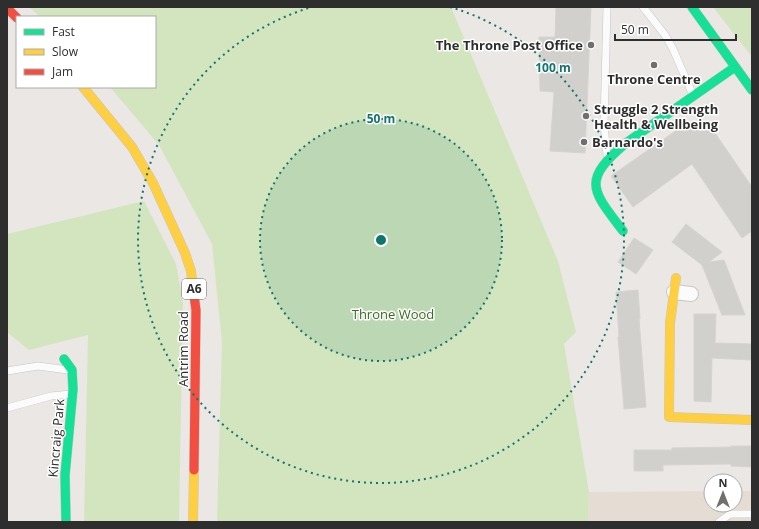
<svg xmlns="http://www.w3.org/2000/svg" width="759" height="529" font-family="'Open Sans',sans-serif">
	<rect width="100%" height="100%" fill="#ebe7e4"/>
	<path fill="#e5ddd3" d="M711 491V505H735V491H752V522H588L589 492Z"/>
	<g fill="#d3e5bf">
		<path d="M29 7H451L558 261 576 332 564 344 589 492 588 522H217L222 342 212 244 159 145 110 87H155V17H40Z"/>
		<path d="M713 7H752V57Z"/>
		<path d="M144 201 176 264 183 302 179 522H84L88 335 29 350 7 332V234Z"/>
	</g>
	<g fill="#d2d0cd" stroke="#d6d3d0">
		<path d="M556 7H591L585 153 550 151 554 92 540 91 539 37H555Z"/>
		<path d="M684 125 713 130 752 187V231L742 238 692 164 633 207 611 176Z"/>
		<path d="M686 224 722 252 709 262 724 260 745 315H722L702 265 672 242Z"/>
		<path d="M634 238 653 250 636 274 618 262Z"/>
		<path d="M638 290 640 319H639L646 407 624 409 618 337H619L616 292Z"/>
		<path d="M694 314H716L715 343 752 344V360L712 358 711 402 694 401Z"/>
		<path d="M731 446H752V467L731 466V464L663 465V471H634V450H672V448L731 447Z"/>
	</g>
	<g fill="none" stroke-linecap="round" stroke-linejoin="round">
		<defs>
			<g id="lane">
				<path d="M643 7 665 35 673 49 693 95"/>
				<path d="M607 155 604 125 607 7"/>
				<path d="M7 371 38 366 68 370"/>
				<path d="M7 408 51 396 70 394"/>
				<path d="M719 522 730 514H752"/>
			</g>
			<path id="street" d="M674 292 691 294"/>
			<g id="fast">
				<path d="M692 7 752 90"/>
				<path d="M623 231C592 190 581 181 626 143L735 67"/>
				<path d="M64 359 72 370 73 389 65 475 66 522"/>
			</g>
			<g id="slow">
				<path d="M83 87 132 147 153 183 185 253 191 271 193 288"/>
				<path d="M676 278 670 323 669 417 752 420"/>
				<path d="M193 522 194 470"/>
			</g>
			<g id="jam">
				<path d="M7 8 17 18"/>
				<path d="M193 288 196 310 194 470"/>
			</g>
		</defs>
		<use href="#lane" stroke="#c7c6c6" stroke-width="8"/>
		<use href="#street" stroke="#c7c6c6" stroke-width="16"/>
		<use href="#fast" stroke="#c7c6c6" stroke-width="10"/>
		<use href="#slow" stroke="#c7c6c6" stroke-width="10"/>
		<use href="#jam" stroke="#c7c6c6" stroke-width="10"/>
		<use href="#lane" stroke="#fcfbfb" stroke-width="7"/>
		<use href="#street" stroke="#fcfbfb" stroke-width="14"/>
		<use href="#fast" stroke="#16e098" stroke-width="9"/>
		<use href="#slow" stroke="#ffcf43" stroke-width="9"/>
		<use href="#jam" stroke="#f24e42" stroke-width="9"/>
	</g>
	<circle cx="381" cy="240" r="121" fill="#0f766e" fill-opacity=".12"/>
	<g fill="none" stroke="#0f766e" stroke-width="2" stroke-dasharray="2 4">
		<circle cx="381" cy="240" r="121"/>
		<path d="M450 7A243 243 0 1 1 312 7"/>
	</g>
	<g fill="#706f6e" stroke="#fff" stroke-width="1.5">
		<circle cx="591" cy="45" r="4"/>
		<circle cx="654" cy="65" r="4"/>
		<circle cx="586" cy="116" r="4"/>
		<circle cx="584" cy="142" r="4"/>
	</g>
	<g text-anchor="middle" stroke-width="3" stroke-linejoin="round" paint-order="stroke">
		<rect fill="#fff" stroke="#6d6d6d" stroke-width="1" x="182" y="279" width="24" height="20" rx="3"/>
		<g font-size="12" font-weight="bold" fill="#2e2e2e">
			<text x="194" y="293">A6</text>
		</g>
		<g font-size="13" font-weight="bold" fill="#2e2e2e" stroke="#fff" text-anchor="start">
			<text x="583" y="50" text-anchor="end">The Throne Post Office</text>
			<text x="654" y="84" text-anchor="middle">Throne Centre</text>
			<text x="594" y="114">Struggle 2 Strength<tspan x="594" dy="15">Health &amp; Wellbeing</tspan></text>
			<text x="592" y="147">Barnardo's</text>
		</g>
		<g font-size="13" fill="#386b1e" stroke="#fff">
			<text x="393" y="319">Throne Wood</text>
		</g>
		<g font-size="13" fill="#2e2e2e" stroke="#fff">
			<text transform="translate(183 349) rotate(-90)" y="5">Antrim Road</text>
			<text transform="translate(56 438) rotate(-85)" y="5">Kincraig Park</text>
		</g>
	</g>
	<circle cx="381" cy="240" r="6" fill="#0f766e" stroke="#fff" stroke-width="2"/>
	<g font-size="12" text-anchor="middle" font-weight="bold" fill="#0f766e" stroke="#fff" stroke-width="3" stroke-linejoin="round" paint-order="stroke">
		<text x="553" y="72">100 m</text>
		<text x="381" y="123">50 m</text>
	</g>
	<rect width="759" height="529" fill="none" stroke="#2e2e2e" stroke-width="16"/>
	<rect x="16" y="16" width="140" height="72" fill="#ffffff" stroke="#ababab"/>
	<rect x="24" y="29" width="20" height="6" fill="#16e098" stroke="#ababab"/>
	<text x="52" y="36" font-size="12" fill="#2e2e2e">Fast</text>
	<rect x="24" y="49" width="20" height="6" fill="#ffcf43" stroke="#ababab"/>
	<text x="52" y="56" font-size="12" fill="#2e2e2e">Slow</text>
	<rect x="24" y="69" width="20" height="6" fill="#f24e42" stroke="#ababab"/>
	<text x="52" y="76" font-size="12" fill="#2e2e2e">Jam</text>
	<g transform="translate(723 493)"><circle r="19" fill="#ffffff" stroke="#ababab"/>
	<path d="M0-3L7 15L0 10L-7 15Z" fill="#706f6e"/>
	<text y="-6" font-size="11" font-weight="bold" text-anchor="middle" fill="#2e2e2e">N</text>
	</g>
	<path d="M615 34v6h121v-6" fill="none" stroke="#2e2e2e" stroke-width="2"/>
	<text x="621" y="34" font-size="12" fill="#2e2e2e" stroke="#ffffff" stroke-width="3" paint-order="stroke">50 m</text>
</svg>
